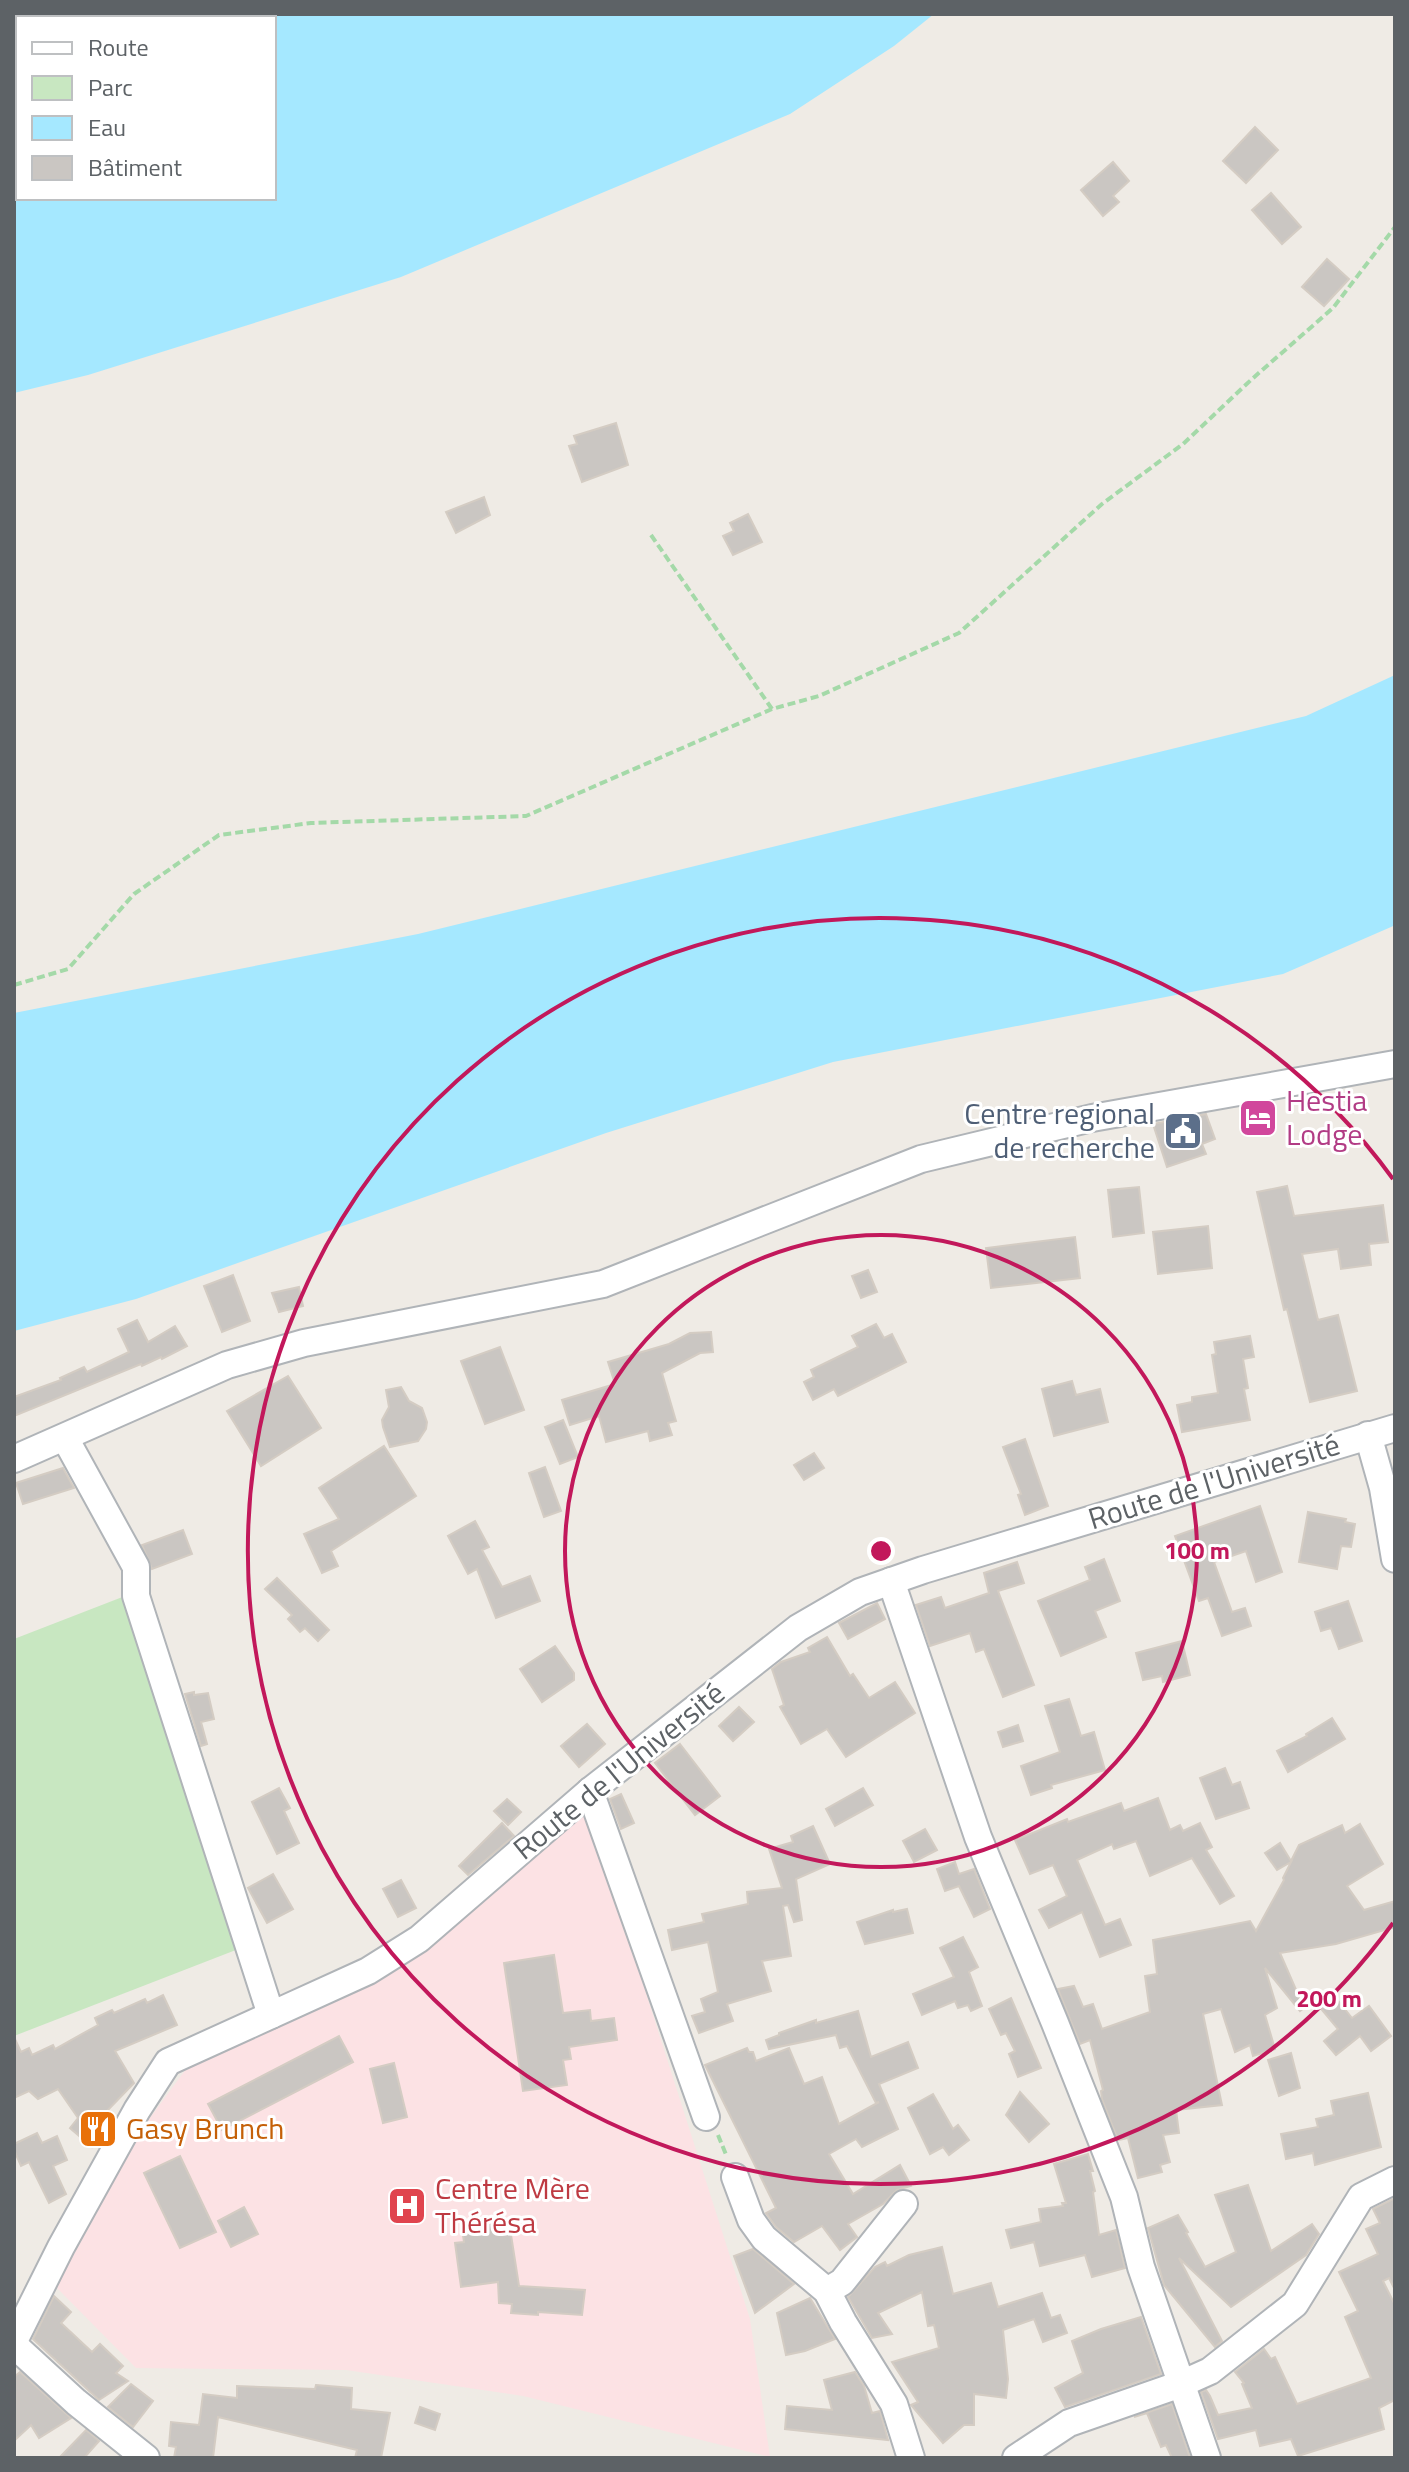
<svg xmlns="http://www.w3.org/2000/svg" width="1409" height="2472" font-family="'Titillium Web',sans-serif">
	<rect width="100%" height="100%" fill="#efebe5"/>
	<path fill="#fce2e4" d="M584 1799 750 2319 770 2457 523 2396 346 2370 136 2368 56 2287 144 2126 189 2065 416 1951Z"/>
	<path fill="#c8e7c1" d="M125 1596 241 1948 14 2036V1639Z"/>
	<g fill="#a5e8ff" fill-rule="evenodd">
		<path d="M14 14H934L894 46 790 114 401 277 88 375 14 393ZM18 18H274V198H18Z"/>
		<path d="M1395 675V925L1391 927 1283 974 833 1062 606 1133 136 1299 14 1331V1013L418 934 1306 716Z"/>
	</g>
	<g fill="#cac6c2" stroke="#d4ccc3" stroke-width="2">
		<path d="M1255 127 1278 150 1246 183 1223 161Z"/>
		<path d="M1113 162 1129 181 1113 196 1119 202 1103 216 1081 190Z"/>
		<path d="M1271 193 1301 227 1282 244 1252 210Z"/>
		<path d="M1327 259 1349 279 1324 306 1302 287Z"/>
		<path d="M616 423 628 465 582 482 569 446 577 444 574 436Z"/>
		<path d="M484 497 490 515 456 533 446 512Z"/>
		<path d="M748 514 762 542 733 555 723 536 734 531 730 523Z"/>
		<path d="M1206 1114 1215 1139 1202 1144 1206 1154 1167 1167 1153 1124Z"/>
		<path d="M1287 1186 1294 1216 1383 1205 1388 1242 1369 1244 1371 1265 1341 1269 1338 1249 1302 1254 1318 1320 1338 1315 1357 1391 1310 1402 1287 1309 1284 1310 1257 1192Z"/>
		<path d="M1139 1187 1144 1233 1113 1237 1108 1190Z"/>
		<path d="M1208 1226 1212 1268 1158 1274 1153 1232Z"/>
		<path d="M1075 1237 1080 1278 991 1288 986 1248Z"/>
		<path d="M868 1270 877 1292 861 1298 852 1276Z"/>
		<path d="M233 1275 250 1321 222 1332 204 1286Z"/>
		<path d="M299 1287 303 1306 279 1312 272 1293Z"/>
		<path d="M137 1320 148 1342 175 1326 187 1346 162 1359 161 1357 142 1366 141 1364 14 1416V1397L61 1380 60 1378 84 1367 87 1372 129 1352 118 1329Z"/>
		<path d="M876 1324 884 1338 892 1334 906 1362 838 1396 834 1389 813 1400 804 1382 814 1377 811 1370 858 1347 852 1336Z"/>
		<path d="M711 1332 713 1352 700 1353 662 1373 676 1421 668 1423 672 1435 650 1441 648 1431 606 1442 599 1416 570 1425 562 1400 615 1384 608 1362 669 1344 690 1333Z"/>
		<path d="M1250 1336 1254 1357 1243 1359 1248 1388 1244 1389 1250 1420 1182 1432 1177 1405 1192 1402V1397L1218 1393 1212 1355 1216 1354 1214 1342Z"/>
		<path d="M500 1347 524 1410 485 1424 461 1361Z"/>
		<path d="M288 1376 321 1428 261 1466 227 1411Z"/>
		<path d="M1072 1381 1076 1395 1100 1389 1108 1422 1054 1436 1042 1389Z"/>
		<path d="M401 1387 409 1401 422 1408 427 1422 426 1429 418 1441 390 1447 383 1427 382 1420 389 1407 386 1390Z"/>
		<path d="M563 1420 578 1457 560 1464 545 1427Z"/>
		<path d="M1025 1439 1048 1506 1025 1515 1018 1495 1021 1494 1003 1447Z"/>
		<path d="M384 1446 416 1496 331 1551 338 1566 322 1573 304 1534 339 1519 319 1488Z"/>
		<path d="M814 1453 824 1468 804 1480 794 1465Z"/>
		<path d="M545 1467 561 1511 544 1517 529 1473Z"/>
		<path d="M63 1468 74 1488 23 1504 16 1483Z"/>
		<path d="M1260 1506 1282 1572 1256 1582 1246 1551 1214 1562 1232 1612 1245 1608 1251 1626 1222 1636 1208 1598 1199 1601 1175 1536Z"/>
		<path d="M1308 1512 1346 1519 1345 1522 1355 1524 1351 1547 1341 1546 1337 1569 1299 1562Z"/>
		<path d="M475 1521 489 1547 482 1550 502 1587 530 1576 540 1601 496 1618 477 1569 468 1574 448 1536Z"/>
		<path d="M183 1530 192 1554 152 1569 142 1545Z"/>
		<path d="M1104 1559 1120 1601 1095 1611 1106 1637 1061 1656 1038 1601 1090 1580 1085 1567Z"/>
		<path d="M1017 1562 1024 1583 998 1591 1034 1685 1003 1697 984 1649 976 1652 970 1633 930 1646 916 1605 941 1597 945 1608 989 1593 984 1573Z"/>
		<path d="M277 1578 329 1630 318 1641 305 1628 300 1632 288 1619 292 1615 265 1589Z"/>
		<path d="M1348 1601 1362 1641 1339 1649 1331 1628 1321 1631 1315 1612Z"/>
		<path d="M877 1603 885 1619 848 1639 839 1623Z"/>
		<path d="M827 1637 850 1676 853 1674 869 1698 895 1682 915 1713 846 1757 827 1729 801 1744 780 1707 784 1705 772 1669 781 1662 810 1652 808 1648Z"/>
		<path d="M1182 1641 1190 1675 1163 1682 1162 1676 1143 1680 1136 1653Z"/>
		<path d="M555 1646 574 1673V1680L542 1702 520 1669Z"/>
		<path d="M194 1692V1695L208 1693 214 1719 201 1722 207 1744 201 1746 185 1694Z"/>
		<path d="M1069 1699 1081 1736 1094 1732 1105 1770 1051 1785 1052 1788 1031 1795 1021 1766 1060 1752 1045 1706Z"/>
		<path d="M739 1707 754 1722 733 1741 719 1726Z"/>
		<path d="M1332 1718 1345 1739 1288 1772 1277 1751 1307 1736 1306 1734Z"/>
		<path d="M587 1724 605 1744 579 1767 561 1746Z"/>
		<path d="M1018 1725 1023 1741 1003 1747 998 1732Z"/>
		<path d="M680 1744 720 1796 695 1815 655 1763Z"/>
		<path d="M1225 1768 1232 1785 1240 1782 1249 1808 1216 1819 1200 1778Z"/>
		<path d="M279 1788 290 1808 284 1811 299 1843 277 1854 252 1802Z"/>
		<path d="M863 1788 873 1805 835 1826 826 1809Z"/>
		<path d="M621 1794 634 1823 621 1829 610 1799Z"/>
		<path d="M1158 1798 1170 1830 1180 1825 1183 1831 1200 1823 1212 1847 1206 1850 1234 1896 1220 1904 1192 1858 1150 1876 1136 1841 1114 1849 1112 1844 1077 1860 1105 1925 1120 1919 1131 1945 1100 1957 1082 1912 1049 1928 1039 1910 1067 1896 1053 1865 1030 1874 1015 1840 1067 1819 1068 1822 1121 1803 1124 1811Z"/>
		<path d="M507 1799 521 1812 508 1825 494 1811Z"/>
		<path d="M502 1823 514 1836 468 1875 459 1866Z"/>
		<path d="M1360 1824 1383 1864 1347 1886 1364 1910 1395 1901V1927L1336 1944 1280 1953 1304 2008 1300 2011 1265 1968 1277 2008 1265 2015 1275 2049 1253 2056 1250 2045 1235 2052 1221 2009 1203 2014 1222 2105 1176 2110 1179 2133 1163 2135 1170 2162 1160 2165 1162 2172 1138 2178 1128 2138 1118 2140 1102 2099 1101 2091 1103 2090 1090 2040 1080 2044 1058 1989 1074 1986 1083 2007 1093 2004 1102 2029 1150 2012 1145 1976 1157 1974 1153 1940 1250 1921 1256 1931 1284 1880 1283 1878 1291 1862 1277 1870 1265 1853 1280 1843 1291 1861 1299 1845 1342 1825 1345 1833Z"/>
		<path d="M813 1826 830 1864 796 1879 802 1920 794 1922 788 1905 783 1906 791 1956 762 1961 771 1991 727 2004 733 2021 699 2033 692 2016 705 2012 701 1999 718 1992 708 1942 672 1950 668 1930 704 1922 702 1914 748 1904 747 1892 782 1888 769 1849 793 1842 791 1836Z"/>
		<path d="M925 1829 937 1850 914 1862 903 1841Z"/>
		<path d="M955 1862 959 1874 974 1869 990 1909 974 1917 959 1886 945 1891 937 1869Z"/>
		<path d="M273 1874 293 1909 267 1923 248 1888Z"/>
		<path d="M401 1880 416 1908 398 1917 383 1889Z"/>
		<path d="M907 1909 913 1933 865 1944 857 1922 893 1910V1912Z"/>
		<path d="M963 1937 978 1967 969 1972 982 2006 971 2011 968 2005 958 2008 955 2001 922 2015 913 1994 954 1977 940 1948Z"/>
		<path d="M554 1955 563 2013 590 2010 591 2021 614 2018 617 2040 569 2047 571 2059 563 2060 567 2085 523 2091 504 1963Z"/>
		<path d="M1332 1993 1352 2018 1369 2006 1391 2036 1371 2051 1360 2036 1336 2055 1324 2041 1338 2029 1318 2005Z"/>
		<path d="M163 1995 177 2025 115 2051 134 2083 103 2115 112 2123 92 2147 70 2128 78 2118 58 2089 38 2099 29 2091 14 2098V2037L21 2052 29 2048 32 2055 53 2045 55 2049 98 2025 95 2018 112 2010 114 2013 145 1999 147 2003Z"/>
		<path d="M1011 1998 1041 2068 1018 2077 1009 2054 1015 2051 1006 2033 1001 2035 989 2009Z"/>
		<path d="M858 2011 871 2057 908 2042 918 2068 879 2084 898 2129 862 2147 856 2139 829 2154 853 2194 900 2165 911 2186 897 2190 883 2204 848 2224 857 2237 840 2250 822 2226 794 2242 776 2227 766 2213 776 2208 705 2065 747 2048 749 2052H753L756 2061 789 2048 804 2084 822 2077 839 2124 879 2102 876 2103 847 2046 840 2048 836 2035 769 2049 766 2040 779 2035V2033L816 2020V2023Z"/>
		<path d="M339 2036 353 2062 222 2130 208 2104Z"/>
		<path d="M1291 2053 1300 2088 1279 2096 1268 2060Z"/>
		<path d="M394 2063 407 2117 383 2123 370 2069Z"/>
		<path d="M1020 2092 1049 2124 1029 2142 1006 2115Z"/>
		<path d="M1368 2093 1381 2147 1315 2165 1313 2153 1286 2159 1281 2134 1318 2127 1316 2119 1334 2115 1331 2101Z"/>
		<path d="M933 2094 953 2129 958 2125 969 2140 949 2155 943 2147 930 2154 908 2108Z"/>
		<path d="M37 2133 42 2143 57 2136 67 2160 53 2166 66 2194 49 2203 29 2162 21 2166 14 2150V2144Z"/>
		<path d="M1088 2154 1093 2171H1090L1095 2191 1093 2192 1099 2235 1116 2230 1125 2268 1092 2277 1085 2255 1040 2266 1034 2242 1011 2248 1006 2230 1041 2222 1039 2209 1063 2206 1062 2203H1066L1054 2164Z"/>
		<path d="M180 2156 216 2232 180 2248 144 2173Z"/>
		<path d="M1248 2185 1271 2251 1312 2224 1319 2234 1306 2255 1231 2307 1179 2258 1222 2341 1215 2347 1164 2285 1148 2228 1178 2215 1188 2232 1186 2233 1205 2267 1236 2252 1215 2195Z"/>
		<path d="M1395 2198V2290L1389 2278 1383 2281 1395 2305V2400L1379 2408 1384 2429 1298 2456 1291 2439 1260 2446 1256 2430 1218 2439 1201 2392 1206 2390 1210 2396 1218 2415 1252 2408 1242 2384 1244 2383 1235 2372 1264 2349 1271 2359 1275 2357 1297 2404 1371 2378 1345 2317 1358 2311 1339 2272 1378 2254 1366 2229 1380 2223 1373 2209Z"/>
		<path d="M244 2207 258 2234 231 2247 218 2221Z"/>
		<path d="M509 2222 519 2286 585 2290 582 2315 538 2312V2315L511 2313 512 2304 499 2303 498 2282 461 2287 455 2243 464 2242 462 2228Z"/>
		<path d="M942 2247 953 2294 991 2283 998 2307 1042 2293 1051 2318 1060 2315 1067 2333 1043 2342 1034 2319 1003 2330 1008 2379 1006 2398 974 2394V2425H964L943 2443 911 2405 918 2402 892 2362 939 2348 934 2325 928 2326 922 2292 878 2313 892 2334 872 2338 848 2297 875 2267 885 2262 887 2266 909 2255Z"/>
		<path d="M753 2249 794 2284 755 2313 734 2256Z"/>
		<path d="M54 2296 71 2312 61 2323 92 2352 100 2344 123 2366 116 2373 128 2381 99 2400 33 2339Z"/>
		<path d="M810 2298 835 2339 805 2351 786 2355 777 2313Z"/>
		<path d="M1141 2317 1161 2374 1065 2407 1055 2388 1083 2373 1072 2341 1101 2329Z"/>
		<path d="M20 2372 71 2418 39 2438 31 2425 14 2441V2377Z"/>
		<path d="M855 2372 864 2386 872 2413 880 2411 888 2440 785 2429 787 2406 832 2410 824 2380Z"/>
		<path d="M131 2384 153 2401 133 2427 108 2407Z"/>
		<path d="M316 2385 352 2388 351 2409 390 2413 381 2458H355L357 2450 218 2417 213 2458H174L176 2447 169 2446 171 2422 199 2425 203 2394 237 2398V2386L315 2389Z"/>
		<path d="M1172 2404 1190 2458H1172L1166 2445 1161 2447 1147 2413 1134 2417Z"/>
		<path d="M420 2407 440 2414 435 2430 415 2423Z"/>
		<path d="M86 2430 99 2441 84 2458H59Z"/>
	</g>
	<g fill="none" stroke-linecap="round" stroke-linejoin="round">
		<defs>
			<g id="minor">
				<path d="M1368 1435 1383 1488 1395 1559"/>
				<path d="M65 1438 136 1567V1596L271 2015"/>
				<path d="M14 1459 227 1365 304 1343 603 1284 921 1159 1092 1118 1395 1064"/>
				<path d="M891 1581 978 1837 1055 2023 1124 2197 1141 2267 1207 2458"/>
				<path d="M590 1791 706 2117"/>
				<path d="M735 2177 751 2220 764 2238 827 2291 843 2322 894 2404 911 2458"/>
				<path d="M827 2291 842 2282 904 2204"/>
				<path d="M14 2341 61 2247 137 2110 168 2062 368 1971 419 1939 590 1791 798 1628 860 1592 923 1570 1395 1428"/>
				<path d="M14 2345 76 2402 146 2458"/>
				<path d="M1016 2458 1069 2423 1181 2384 1210 2371 1295 2304 1361 2197 1395 2180"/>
			</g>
		</defs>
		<use href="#minor" stroke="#b0b4b8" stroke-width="30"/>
		<g stroke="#a4d9a8" stroke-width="4" stroke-dasharray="8 4" stroke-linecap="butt">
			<path d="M651 535 772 709"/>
			<path d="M14 985 68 969 134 894 219 835 311 823 526 816 772 709 819 696 959 633 1102 504 1183 444 1252 379 1333 308 1395 227"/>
			<path d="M718 2135 727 2157"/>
		</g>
		<use href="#minor" stroke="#fff" stroke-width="26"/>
	</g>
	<g fill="none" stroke="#c2185b" stroke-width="4">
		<circle cx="881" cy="1551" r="316"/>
		<path d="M1393 1923A633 633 0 1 1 1393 1179"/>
	</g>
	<defs>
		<symbol id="hotel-square" viewBox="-11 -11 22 22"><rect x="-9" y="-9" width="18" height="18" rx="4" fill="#d1479c" stroke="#fff"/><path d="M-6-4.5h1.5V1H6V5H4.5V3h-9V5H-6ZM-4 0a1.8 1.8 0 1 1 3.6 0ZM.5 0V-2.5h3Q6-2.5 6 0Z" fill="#fff"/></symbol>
		<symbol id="civic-square" viewBox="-11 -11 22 22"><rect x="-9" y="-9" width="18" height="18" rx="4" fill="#5c6f8a" stroke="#fff"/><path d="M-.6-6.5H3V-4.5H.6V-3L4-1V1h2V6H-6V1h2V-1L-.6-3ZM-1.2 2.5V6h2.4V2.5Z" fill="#fff"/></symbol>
		<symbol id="restaurant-square" viewBox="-11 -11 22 22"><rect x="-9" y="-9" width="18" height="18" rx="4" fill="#e8710a" stroke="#fff"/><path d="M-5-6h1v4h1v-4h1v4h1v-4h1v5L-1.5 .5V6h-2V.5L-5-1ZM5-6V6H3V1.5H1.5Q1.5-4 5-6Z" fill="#fff"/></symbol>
		<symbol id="hospital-square" viewBox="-11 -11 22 22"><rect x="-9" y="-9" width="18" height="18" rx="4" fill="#e0444e" stroke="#fff"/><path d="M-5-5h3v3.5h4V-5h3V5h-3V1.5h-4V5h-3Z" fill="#fff"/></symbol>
	</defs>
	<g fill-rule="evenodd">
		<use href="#hotel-square" x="1236" y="1096" width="44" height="44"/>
		<use href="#civic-square" x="1161" y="1109" width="44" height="44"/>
		<use href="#restaurant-square" x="76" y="2107" width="44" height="44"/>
		<use href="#hospital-square" x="385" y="2184" width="44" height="44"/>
	</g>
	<g text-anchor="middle" stroke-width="6" stroke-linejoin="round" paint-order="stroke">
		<g font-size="30" fill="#b23c85" stroke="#fff" text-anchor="start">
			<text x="1286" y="1111">Hestia<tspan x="1286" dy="34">Lodge</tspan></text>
		</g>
		<g font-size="30" fill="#4e5e75" stroke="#fff" text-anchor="end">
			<text x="1155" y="1124">Centre regional<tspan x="1155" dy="34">de recherche</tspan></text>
		</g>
		<g font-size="30" fill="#5d6266" stroke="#fff">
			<text transform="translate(1214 1482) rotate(-17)" y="10">Route de l'Université</text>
			<text transform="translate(619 1771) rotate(-39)" y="10">Route de l'Université</text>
		</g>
		<g font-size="30" fill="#c56008" stroke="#fff" text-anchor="start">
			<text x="126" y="2139">Gasy Brunch</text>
		</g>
		<g font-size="30" fill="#be3a42" stroke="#fff" text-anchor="start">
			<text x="435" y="2199">Centre Mère<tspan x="435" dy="34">Thérésa</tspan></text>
		</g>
	</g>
	<circle cx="881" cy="1551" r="12" fill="#c2185b" stroke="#fff" stroke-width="4"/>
	<g font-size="24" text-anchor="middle" font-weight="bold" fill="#c2185b" stroke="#fff" stroke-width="6" stroke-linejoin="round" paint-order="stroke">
		<text x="1197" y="1559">100 m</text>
		<text x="1329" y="2007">200 m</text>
	</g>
	<rect width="1409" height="2472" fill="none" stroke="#5d6266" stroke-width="32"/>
	<rect x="16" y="16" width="260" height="184" fill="#ffffff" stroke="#bec0c2" stroke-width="2"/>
	<rect x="32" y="42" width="40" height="12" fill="#ffffff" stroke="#bec0c2" stroke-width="2"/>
	<text x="88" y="56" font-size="24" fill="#5d6266">Route</text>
	<rect x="32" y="76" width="40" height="24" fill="#c8e7c1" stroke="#bec0c2" stroke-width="2"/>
	<text x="88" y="96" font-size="24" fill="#5d6266">Parc</text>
	<rect x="32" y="116" width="40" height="24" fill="#a5e8ff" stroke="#bec0c2" stroke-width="2"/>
	<text x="88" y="136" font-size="24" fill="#5d6266">Eau</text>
	<rect x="32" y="156" width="40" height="24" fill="#cac6c2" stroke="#bec0c2" stroke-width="2"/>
	<text x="88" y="176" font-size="24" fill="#5d6266">Bâtiment</text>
</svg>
